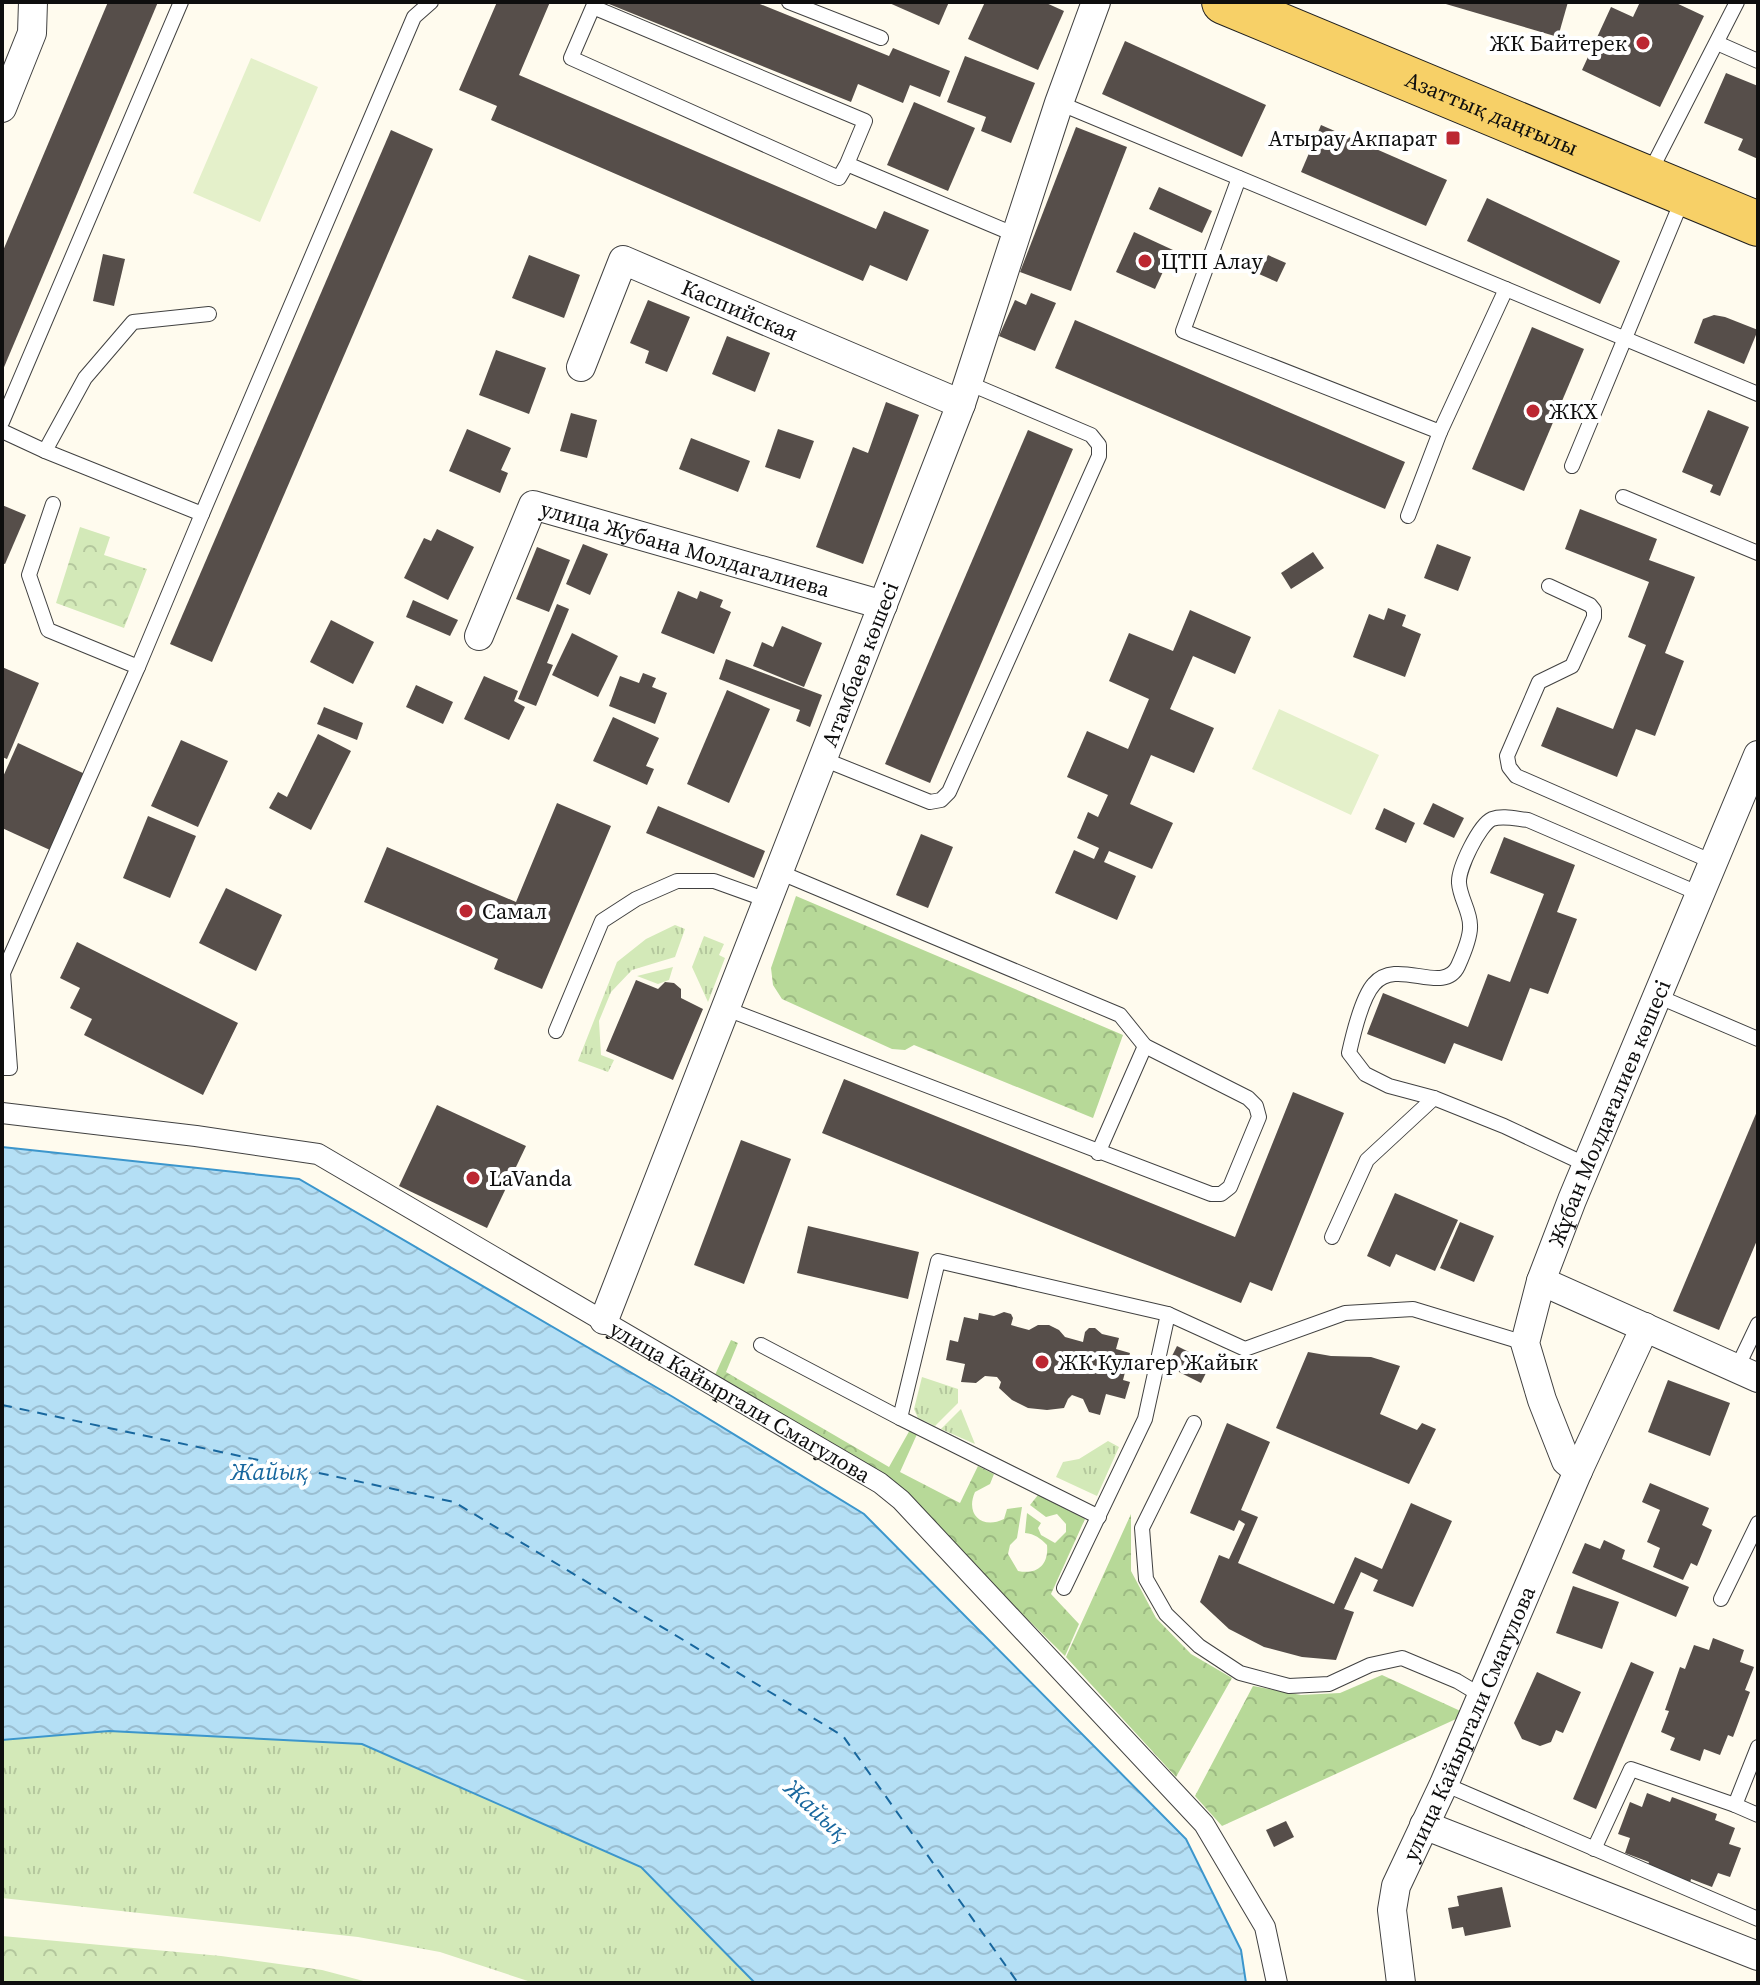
<svg xmlns="http://www.w3.org/2000/svg" width="1760" height="1985" font-family="'Source Serif 4',serif">
	<defs>
		<pattern id="grass-tufts" width="24" height="20" patternUnits="userSpaceOnUse" patternTransform="scale(2)"><rect width="24" height="20" fill="#d3e9b8"/><path d="M3 7l-1-3M5 7V3M7 7l1-3M15 17l-1-3M17 17v-4M19 17l1-3" fill="none" stroke="#b4c79d"/></pattern>
		<pattern id="forest-crowns" width="20" height="18" patternUnits="userSpaceOnUse" patternTransform="scale(2)"><rect width="20" height="18" fill="#b7d998"/><path d="M2 6a3 3 0 1 1 6 0M12 15a3 3 0 1 1 6 0" fill="none" stroke="#9cb982"/></pattern>
		<pattern id="park-crowns" width="20" height="18" patternUnits="userSpaceOnUse" patternTransform="scale(2)"><rect width="20" height="18" fill="#d3e9b8"/><path d="M2 6a3 3 0 1 1 6 0M12 15a3 3 0 1 1 6 0" fill="none" stroke="#b4c79d"/></pattern>
		<pattern id="water-waves" width="16" height="10" patternUnits="userSpaceOnUse" patternTransform="scale(2)"><rect width="16" height="10" fill="#b4dff5"/><path d="M0 5q4-4 8 0t8 0" fill="none" stroke="#9abed1"/></pattern>
	</defs>
	<rect width="100%" height="100%" fill="#fffbee"/>
	<g fill="url(#grass-tufts)">
		<path d="M675 925 685 929 675 957 632 970 611 992 599 1021 601 1055 614 1060 608 1072 578 1061 617 962 646 939Z"/>
		<path d="M704 936 724 944 719 955 725 958 708 1002 692 967Z"/>
		<path d="M673 967 669 980 658 984 637 976Z"/>
		<path d="M922 1377 958 1389V1403L935 1426 918 1418 914 1409Z"/>
		<path d="M961 1409 975 1444 941 1429Z"/>
		<path d="M1108 1441 1119 1447 1097 1496 1056 1477 1063 1462 1079 1459Z"/>
		<path d="M109 1731 362 1744 641 1867 755 1983H534L440 1952 358 1937 2 1898V1740Z"/>
	</g>
	<g fill="url(#forest-crowns)">
		<path d="M796 896 1123 1035 1093 1118 914 1045 905 1050 892 1049 782 999 773 985 771 968Z"/>
		<path d="M731 1340 738 1343 726 1372 889 1467 911 1428 918 1432 900 1472 960 1503 978 1466 994 1474 990 1484 975 1492C965 1514 982 1530 1004 1519L1007 1509 1022 1507 1017 1538 1010 1545 1008 1554 1018 1571C1037 1575 1049 1565 1047 1545 1040 1538 1035 1534 1025 1533L1027 1513 1041 1523 1038 1528 1041 1535 1055 1543 1066 1532V1524L1057 1514 1046 1517 1030 1505 1038 1495 1085 1519 1051 1594 1079 1624 1065 1656 877 1471 714 1377Z"/>
		<path d="M1131 1514V1571L1156 1618 1191 1654 1232 1678 1176 1777 1066 1657Z"/>
		<path d="M1382 1675 1467 1714 1222 1826 1195 1796 1253 1686 1301 1695 1340 1693Z"/>
	</g>
	<g fill="url(#park-crowns)">
		<path d="M80 527 110 537 104 555 147 569 124 628 56 603Z"/>
		<path d="M2 1936 221 1956 322 1970 371 1983H2Z"/>
	</g>
	<g fill="#e4f0ca">
		<path d="M251 58 318 87 260 222 193 193Z"/>
		<path d="M1279 709 1379 755 1351 815 1252 769Z"/>
	</g>
	<path fill="url(#water-waves)" stroke="#3c96cc" stroke-width="2" d="M2 1147 299 1179 673 1397 864 1514 1186 1839 1241 1950 1246 1983H755L641 1867 362 1744 109 1731 2 1740Z"/>
	<g fill="none" stroke-linecap="round" stroke-linejoin="round">
		<path stroke="#18679e" stroke-width="2" stroke-dasharray="10 8" stroke-linecap="butt" d="M2 1405 454 1502 843 1736 1018 1983"/>
	</g>
	<g fill="#564e4a">
		<path d="M108 2H158L2 372V253Z"/>
		<path d="M497 2H550L519 75 876 229 884 211 929 230 907 281 870 265 863 281 491 120 497 106 459 90Z"/>
		<path d="M604 2H755L889 56 893 48 950 71 940 97 910 85 903 103 858 84 851 102Z"/>
		<path d="M887 2H949L939 25Z"/>
		<path d="M985 2H1044L1064 11 1038 70 968 39Z"/>
		<path d="M1439 2H1568L1558 37Z"/>
		<path d="M1640 2H1674L1704 16 1660 107 1582 70 1611 7 1633 17Z"/>
		<path d="M1125 41 1266 105 1242 157 1102 94Z"/>
		<path d="M965 56 1035 83 1011 143 981 131 986 117 947 102Z"/>
		<path d="M1726 73 1758 86V159L1738 150 1743 139 1704 123Z"/>
		<path d="M914 102 975 128 948 191 887 165Z"/>
		<path d="M1321 125 1447 180 1426 226 1301 172Z"/>
		<path d="M1076 127 1127 147 1071 291 1020 272Z"/>
		<path d="M391 130 433 149 212 662 170 644Z"/>
		<path d="M1159 187 1212 211 1202 233 1149 209Z"/>
		<path d="M1487 198 1620 261 1600 304 1467 241Z"/>
		<path d="M1134 232 1173 250 1155 289 1116 272Z"/>
		<path d="M103 254 125 259 114 306 93 301Z"/>
		<path d="M529 255 580 275 564 318 512 298Z"/>
		<path d="M1268 255 1286 263 1277 282 1259 274Z"/>
		<path d="M1031 293 1056 303 1035 351 999 336 1015 300 1026 305Z"/>
		<path d="M648 300 690 317 667 372 645 363 649 351 630 343Z"/>
		<path d="M1714 315 1725 317 1758 330 1744 364 1694 343 1703 319Z"/>
		<path d="M1075 320 1405 462 1385 509 1055 368Z"/>
		<path d="M1532 327 1584 349 1524 491 1472 469Z"/>
		<path d="M727 336 770 353 755 392 712 374Z"/>
		<path d="M496 350 546 368 529 414 479 395Z"/>
		<path d="M886 402 919 415 863 564 816 547 853 447 868 453Z"/>
		<path d="M1708 410 1749 427 1720 496 1710 492 1713 485 1682 472Z"/>
		<path d="M571 413 597 420 587 458 560 451Z"/>
		<path d="M467 429 511 448 501 470 508 473 500 493 449 471Z"/>
		<path d="M778 429 814 441 800 479 765 467Z"/>
		<path d="M1028 430 1073 449 930 783 885 764Z"/>
		<path d="M691 438 750 461 738 492 679 469Z"/>
		<path d="M2 505 26 515 5 564 2 563Z"/>
		<path d="M1580 509 1657 539 1649 560 1695 577 1665 653 1684 661 1655 736 1636 729 1617 777 1541 746 1557 707 1613 729 1646 645 1628 637 1649 582 1565 549Z"/>
		<path d="M437 529 474 547 448 600 404 578 424 538 431 541Z"/>
		<path d="M583 544 608 554 590 595 566 584Z"/>
		<path d="M1437 544 1471 557 1458 591 1424 578Z"/>
		<path d="M537 547 570 560 549 612 516 599Z"/>
		<path d="M1313 552 1324 568 1291 589 1281 573Z"/>
		<path d="M678 591 697 599 700 591 723 600 720 607 731 612 714 654 661 633Z"/>
		<path d="M413 600 458 620 450 636 406 617Z"/>
		<path d="M557 604 569 609 547 663 553 665 536 706 518 699Z"/>
		<path d="M1388 608 1406 615 1402 626 1421 634 1405 677 1353 657 1369 614 1384 620Z"/>
		<path d="M1190 610 1251 637 1235 674 1193 656 1170 709 1214 728 1194 773 1151 755 1130 804 1173 823 1152 869 1109 851 1104 862 1136 876 1117 920 1055 893 1074 850 1094 859 1099 848 1077 838 1088 812 1098 817 1108 795 1067 777 1087 731 1128 749 1149 699 1109 681 1129 633 1173 651Z"/>
		<path d="M331 620 374 642 353 684 310 662Z"/>
		<path d="M782 626 822 643 804 687 753 666 762 642 773 647Z"/>
		<path d="M572 633 618 656 598 697 552 675Z"/>
		<path d="M726 659 822 695 810 727 796 721 800 710 719 679Z"/>
		<path d="M2 667 39 683 7 759 2 757Z"/>
		<path d="M643 673 656 678 652 687 667 693 655 724 609 706 620 676 639 683Z"/>
		<path d="M484 676 518 691 514 701 525 707 509 740 464 719Z"/>
		<path d="M416 685 453 702 443 724 406 707Z"/>
		<path d="M727 690 770 709 729 803 687 784Z"/>
		<path d="M324 707 363 723 357 740 317 724Z"/>
		<path d="M613 717 659 738 646 766 654 769 647 785 593 761Z"/>
		<path d="M318 734 351 751 311 830 269 808 278 792 287 797Z"/>
		<path d="M181 740 228 761 198 827 151 806Z"/>
		<path d="M18 743 85 774 50 850 2 828V779Z"/>
		<path d="M557 803 611 826 542 989 494 969 498 959 364 902 387 847 516 902Z"/>
		<path d="M1433 803 1464 818 1454 838 1423 824Z"/>
		<path d="M658 806 765 851 754 878 646 833Z"/>
		<path d="M1384 808 1415 823 1406 843 1375 829Z"/>
		<path d="M148 816 196 836 170 898 123 878Z"/>
		<path d="M921 834 953 847 928 908 896 895Z"/>
		<path d="M1504 837 1575 865 1557 912 1577 919 1548 994 1530 988 1502 1061 1454 1043 1445 1064 1367 1034 1383 993 1468 1027 1488 974 1510 982 1544 894 1490 873Z"/>
		<path d="M226 888 282 915 256 971 199 943Z"/>
		<path d="M77 942 238 1023 203 1095 84 1035 92 1019 70 1008 80 988 60 978Z"/>
		<path d="M636 980 658 989 665 982 674 983 681 989V998L703 1009 673 1080 606 1051Z"/>
		<path d="M844 1079 1235 1237 1293 1092 1344 1113 1272 1291 1250 1282 1241 1303 822 1133Z"/>
		<path d="M437 1105 526 1146 487 1228 399 1186Z"/>
		<path d="M1758 1109V1238L1719 1330 1673 1311Z"/>
		<path d="M741 1140 791 1159 744 1284 694 1265Z"/>
		<path d="M1395 1193 1458 1220 1435 1271 1396 1254 1390 1267 1367 1256Z"/>
		<path d="M1460 1222 1494 1236 1474 1282 1440 1268Z"/>
		<path d="M808 1226 919 1252 908 1299 797 1273Z"/>
		<path d="M1004 1312 1011 1314 1013 1318 1011 1325 1029 1330 1038 1325H1049L1059 1330 1065 1337 1083 1342 1085 1332 1089 1328H1095L1102 1334 1119 1338 1116 1349 1130 1353 1123 1380 1130 1382 1125 1399 1106 1394 1100 1415 1089 1412 1083 1399 1072 1395 1068 1399 1064 1408 1047 1410 1028 1408 1012 1400 999 1388 1001 1382 997 1377 985 1376 976 1383 961 1382 965 1364 946 1360 950 1340 958 1342 964 1317 978 1320 979 1313 994 1316Z"/>
		<path d="M1177 1346 1211 1363 1201 1383 1167 1366Z"/>
		<path d="M1308 1352 1331 1356 1371 1357 1400 1366 1380 1414 1417 1430 1422 1423 1436 1429 1409 1484 1276 1428Z"/>
		<path d="M1668 1380 1730 1403 1710 1456 1648 1432Z"/>
		<path d="M1227 1423 1270 1442 1241 1510 1258 1517 1238 1563 1334 1604 1355 1557 1382 1569 1411 1503 1452 1521 1413 1607 1373 1591 1378 1580 1361 1572 1344 1609 1354 1612 1336 1660 1302 1657 1264 1647 1229 1629 1200 1602 1219 1555 1229 1559 1245 1524 1239 1520 1234 1531 1190 1513Z"/>
		<path d="M1650 1483 1709 1508 1702 1525 1712 1530 1697 1566 1691 1563 1683 1580 1653 1567 1660 1548 1647 1542 1660 1510 1642 1502Z"/>
		<path d="M1604 1540 1625 1550 1622 1559 1689 1587 1676 1617 1572 1573 1585 1543 1600 1549Z"/>
		<path d="M1573 1586 1619 1602 1602 1649 1556 1633Z"/>
		<path d="M1713 1638 1744 1650 1740 1662 1754 1667 1745 1690 1750 1692 1733 1737 1728 1735 1720 1755 1704 1749 1700 1761 1670 1750 1675 1738 1661 1732 1669 1711 1665 1710 1680 1667 1685 1669 1694 1645 1709 1650Z"/>
		<path d="M1631 1662 1654 1672 1596 1809 1573 1799Z"/>
		<path d="M1537 1672 1581 1692 1563 1733 1556 1730 1551 1742 1540 1746 1522 1739 1514 1723Z"/>
		<path d="M1647 1793 1670 1802 1672 1797 1717 1814 1715 1820 1735 1828 1729 1844 1741 1848 1730 1877 1718 1873 1712 1887 1691 1879 1690 1883 1647 1867 1649 1862 1625 1853 1630 1838 1618 1834 1630 1802 1642 1807Z"/>
		<path d="M1286 1821 1294 1837 1274 1847 1266 1830Z"/>
		<path d="M1502 1887 1511 1927 1465 1936 1463 1927 1452 1929 1448 1908 1459 1906 1457 1896Z"/>
	</g>
	<g fill="none" stroke-linecap="round" stroke-linejoin="round">
		<defs>
			<g id="service">
				<path d="M789 2 881 38"/>
				<path d="M1717 43 1758 61"/>
				<path d="M1059 103 1758 394"/>
				<path d="M847 164 865 121 593 7 571 58 839 178 847 164 1016 235"/>
				<path d="M1649 174 1737 2"/>
				<path d="M1239 178 1183 331 1440 432 1506 289"/>
				<path d="M2 422 181 2"/>
				<path d="M2 431 45 451 85 378 133 322 209 314"/>
				<path d="M45 451 202 514 414 17 431 2"/>
				<path d="M1572 466 1683 198"/>
				<path d="M1623 497 1758 553"/>
				<path d="M1408 516 1440 432"/>
				<path d="M1549 586 1590 605 1594 610V617L1572 666 1539 682 1507 756 1509 767 1516 776 1713 862"/>
				<path d="M138 667 202 514"/>
				<path d="M823 759 930 802 941 800 949 792 1099 456V445L1091 435 968 383"/>
				<path d="M1657 996 1758 1039"/>
				<path d="M724 1008 1211 1194H1221L1230 1187 1259 1117 1256 1106 1248 1098 1145 1046 1120 1015 779 872"/>
				<path d="M556 1031 602 921 636 899 677 881H714L767 900"/>
				<path d="M2 1068H10L3 973 138 667 48 630 29 575 53 504"/>
				<path d="M1098 1153 1145 1046"/>
				<path d="M1587 1165 1504 1126 1434 1098 1389 1086 1365 1074 1349 1053C1353 1035 1362 997 1374 984 1397 957 1444 996 1458 966 1463 955 1471 937 1470 925 1470 911 1460 898 1459 883 1458 869 1479 825 1492 819 1503 815 1517 819 1528 820L1700 894"/>
				<path d="M1332 1237 1367 1160 1434 1098"/>
				<path d="M761 1345 900 1418 938 1261 1168 1314"/>
				<path d="M1737 1368 1758 1324"/>
				<path d="M900 1418 1099 1517"/>
				<path d="M1194 1423 1142 1528 1146 1579 1166 1614 1199 1646 1240 1673 1289 1686 1329 1684 1370 1665 1402 1658 1457 1681 1482 1696"/>
				<path d="M1064 1588 1145 1419 1168 1314 1245 1349 1345 1313 1413 1309 1525 1343"/>
				<path d="M1721 1599 1758 1523"/>
				<path d="M1444 1784 1758 1919"/>
				<path d="M1735 1805 1758 1815"/>
				<path d="M1594 1849 1631 1769 1735 1805 1758 1747"/>
			</g>
			<g id="pedestrian">
				<path id="s1" d="M2 1113 196 1136 318 1154 880 1483 901 1500 1204 1824 1265 1927 1277 1983"/>
			</g>
			<g id="minor">
				<path d="M2 108 32 33 33 2"/>
				<path id="s2" d="M581 367 623 260 961 404"/>
				<path id="s3" d="M479 636 533 505 883 605"/>
				<path d="M1541 1281 1758 1378"/>
				<path id="s4" d="M604 1320 961 404 1059 103 1096 2"/>
				<path id="s5" d="M1578 1471 1566 1461 1542 1400 1525 1343 1541 1281 1572 1200 1758 755"/>
				<path d="M1424 1825 1758 1956"/>
				<path id="s6" d="M1401 1983 1392 1910 1396 1886 1444 1784 1578 1471 1645 1327"/>
			</g>
			<g id="primary">
				<path id="s7" d="M1224 2 1758 224"/>
			</g>
		</defs>
		<use href="#service" stroke="#414141" stroke-width="16"/>
		<use href="#pedestrian" stroke="#414141" stroke-width="22"/>
		<use href="#minor" stroke="#414141" stroke-width="30"/>
		<use href="#primary" stroke="#1f1f1f" stroke-width="46"/>
		<use href="#service" stroke="#fff" stroke-width="14"/>
		<use href="#pedestrian" stroke="#fff" stroke-width="20"/>
		<use href="#minor" stroke="#fff" stroke-width="28"/>
		<use href="#primary" stroke="#f7d067" stroke-width="44"/>
	</g>
	<g fill="#bc2732" stroke="#fff" stroke-width="3">
		<circle cx="1643" cy="43" r="8"/>
		<rect x="1445" y="130" width="16" height="16" rx="4"/>
		<circle cx="1145" cy="261" r="8"/>
		<circle cx="1533" cy="411" r="8"/>
		<circle cx="466" cy="911" r="8"/>
		<circle cx="473" cy="1178" r="8"/>
		<circle cx="1042" cy="1362" r="8"/>
	</g>
	<g text-anchor="middle" stroke-width="8" stroke-linejoin="round" paint-order="stroke">
		<g font-size="22" fill="#0e0e0e" stroke="#fff" text-anchor="start">
			<text x="1627" y="51" text-anchor="end">ЖК Байтерек</text>
			<text x="1437" y="146" text-anchor="end">Атырау Акпарат</text>
			<text x="1161" y="269">ЦТП Алау</text>
			<text x="1549" y="419">ЖКХ</text>
			<text x="482" y="919">Самал</text>
			<text x="489" y="1186">LaVanda</text>
			<text x="1058" y="1370">ЖК Кулагер Жайык</text>
		</g>
		<g font-size="22" fill="#0e0e0e" stroke="#fff">
			<text dy="8" stroke="none"><textPath href="#s7" startOffset="290">Азаттық даңғылы</textPath></text>
			<text dy="8" stroke="none"><textPath href="#s2" startOffset="242">Каспийская</textPath></text>
			<text dy="8" stroke="none"><textPath href="#s3" startOffset="300">улица Жубана Молдагалиева</textPath></text>
			<text dy="8" stroke="none"><textPath href="#s4" startOffset="704">Атамбаев көшесі</textPath></text>
			<text dy="8" stroke="none"><textPath href="#s5" startOffset="386">Жұбан Молдағалиев көшесі</textPath></text>
			<text dy="8" stroke="none"><textPath href="#s1" startOffset="808">улица Кайыргали Смагулова</textPath></text>
			<text dy="8" stroke="none"><textPath href="#s6" startOffset="276">улица Кайыргали Смагулова</textPath></text>
		</g>
		<g font-size="24" font-style="italic" fill="#18679e" stroke="#fff">
			<text x="269" y="1480">Жайық</text>
			<text transform="translate(816 1810) rotate(43)" y="8">Жайық</text>
		</g>
	</g>
	<rect width="1760" height="1985" fill="none" stroke="#0e0e0e" stroke-width="8"/>
</svg>
